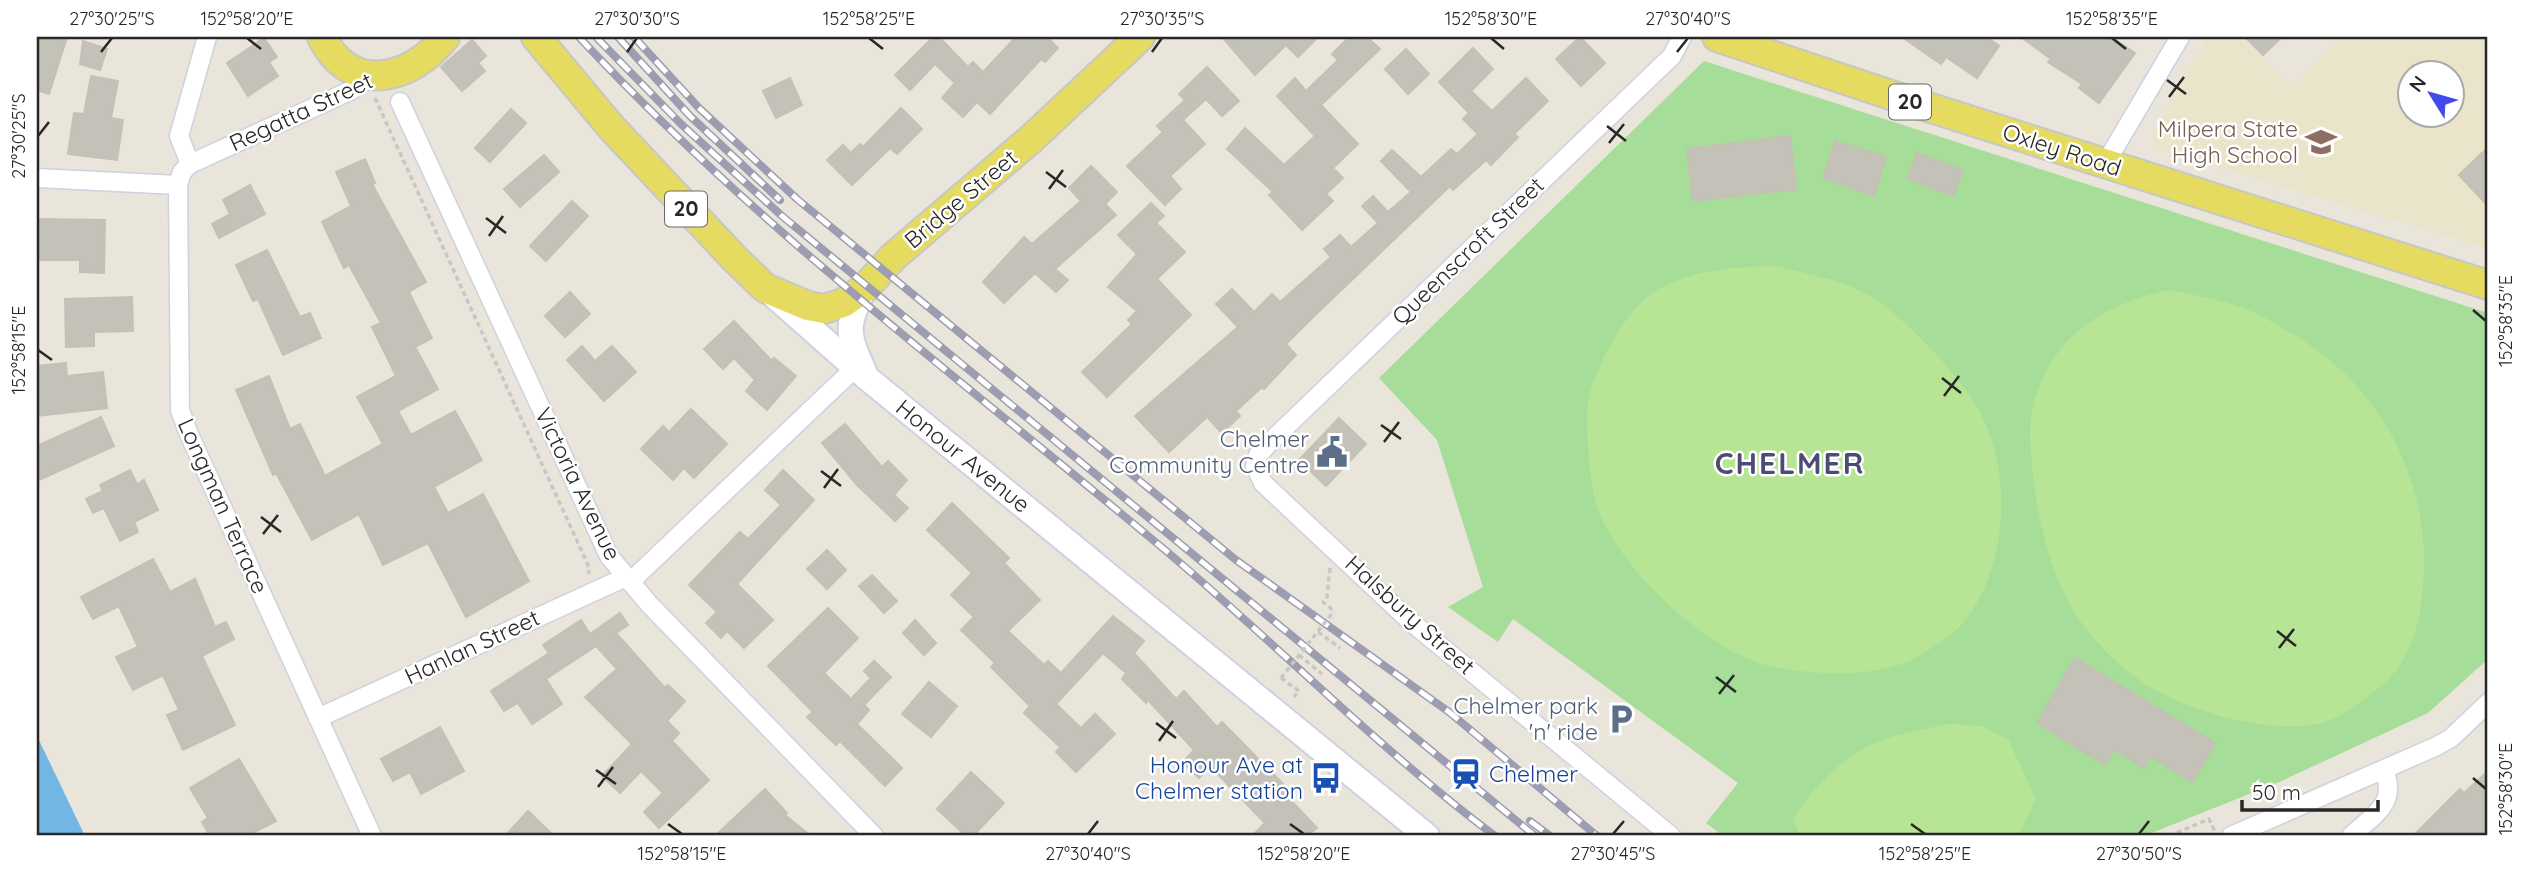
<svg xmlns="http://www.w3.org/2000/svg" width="2525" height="873" font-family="Quicksand,sans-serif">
	<rect width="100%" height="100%" fill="#e9e5da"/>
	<path fill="#eae4ca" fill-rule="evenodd" d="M2207 37H2241L2290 86 2341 37H2488V248L2154 148 2152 136ZM2410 74H2452V116H2410Z"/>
	<path fill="#a6dd99" d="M1704 61 2488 313V659L2428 713 2277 783 2144 836H1723L1706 823 1738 783 1513 619 1498 642 1448 607 1483 587 1437 440 1379 378Z"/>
	<g fill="#b7e495">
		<path d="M1777 266C1807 274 1843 280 1870 296 1890 307 1909 327 1924 342 1943 361 1960 380 1974 402 2013 463 2010 560 1967 618 1958 631 1940 642 1927 651 1901 670 1858 675 1827 673 1803 672 1773 669 1751 660 1694 637 1618 566 1597 507 1590 488 1585 424 1588 404 1592 372 1625 311 1652 293 1691 269 1733 267 1777 266Z"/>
		<path d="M2169 290C2200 296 2236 302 2263 317 2298 335 2337 362 2362 392 2407 444 2430 519 2423 586 2419 628 2411 663 2376 690 2363 700 2349 712 2333 719 2284 739 2200 715 2156 690 2131 677 2105 653 2087 630 2059 595 2042 541 2036 497 2033 471 2027 438 2032 412 2048 338 2100 305 2169 290Z"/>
		<path d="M1950 724 1981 726 2008 739 2036 799 2018 836H1800L1793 819C1810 791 1841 759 1871 745 1895 733 1924 729 1950 724Z"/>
	</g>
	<path fill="#72b6e6" d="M37 736 85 836H37Z"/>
	<g fill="#c4c1b9" stroke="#c4c1b4" stroke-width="2">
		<path d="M37 37H67L49 94 37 90Z"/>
		<path d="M933 37H939L968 67 973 62 983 72 1016 37H1047L1058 48 1045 62 1041 59 990 114 977 102 963 117 942 98 955 83 935 64 910 90 895 75Z"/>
		<path d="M1222 37H1318L1298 57 1286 45 1255 75Z"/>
		<path d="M1349 37H1367L1380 49 1321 105 1358 144 1333 168 1343 178 1326 194 1333 201 1302 230 1269 195 1273 192 1227 149 1245 128 1284 165 1315 136 1277 96 1295 78 1306 91 1338 60 1332 54Z"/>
		<path d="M1580 37 1605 63 1581 86 1556 59Z"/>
		<path d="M1902 37H1987L1999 46 1977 78 1946 57 1941 64Z"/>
		<path d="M2021 37H2111L2135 53 2099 103 2079 88 2082 84 2048 62 2051 59Z"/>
		<path d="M2245 37H2282L2263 55Z"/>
		<path d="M264 38 277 57 269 62 278 76 248 96 227 63Z"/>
		<path d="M472 40 486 56 478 63 485 71 462 91 441 67Z"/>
		<path d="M83 41 107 49 100 70 80 64Z"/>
		<path d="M1473 48 1493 69 1471 91 1492 111 1526 78 1548 101 1514 134 1518 137 1491 165 1486 160 1453 190 1450 186 1308 322 1286 344 1296 355 1264 389 1262 387 1236 411 1240 416 1222 433 1207 417 1169 452 1135 416 1238 327 1216 304 1232 289 1254 312 1272 294 1280 302 1331 257 1324 249 1340 235 1351 247 1378 223 1362 206 1373 196 1388 212 1411 192 1381 161 1392 150 1421 177 1451 149 1457 154 1478 134 1463 119 1469 113 1439 82Z"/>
		<path d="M1406 49 1429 74 1408 94 1385 69Z"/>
		<path d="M1207 67 1239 101 1222 116 1206 99 1183 120 1205 144 1170 176 1181 189 1165 205 1127 166 1163 132 1157 126 1185 100 1179 94Z"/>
		<path d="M91 76 118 81 111 118 123 120 117 160 68 154 74 113 84 114Z"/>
		<path d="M790 78 802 105 776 118 763 91Z"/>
		<path d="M901 108 922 129 897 154 890 148 852 185 827 160 843 145 851 153 860 144 863 147Z"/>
		<path d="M511 109 526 123 490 162 475 148Z"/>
		<path d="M1790 136 1796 189 1693 201 1687 149Z"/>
		<path d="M1835 141 1886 157 1874 196 1823 178Z"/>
		<path d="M2488 147V206L2459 175Z"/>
		<path d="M1917 153 1963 170 1953 196 1907 179Z"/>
		<path d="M544 155 559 172 520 207 504 189Z"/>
		<path d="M365 159 375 183 372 184 426 282 409 292 432 338 415 347 438 389 398 411 411 435 455 411 482 460 434 487 448 513 483 494 529 581 466 617 428 543 383 565 359 514 312 540 276 473 273 475 236 390 269 376 290 429 300 424 325 476 383 444 357 397 396 376 372 327 381 323 349 265 344 268 322 222 351 206 336 172Z"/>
		<path d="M1091 166 1117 192 1105 204 1116 215 1055 269 1068 280 1056 292 1035 273 1004 303 983 282 1024 237 1032 244 1081 201 1069 188Z"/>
		<path d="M250 185 265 214 219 238 212 224 230 214 223 200Z"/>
		<path d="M572 201 588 216 546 261 530 246Z"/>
		<path d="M1151 203 1164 216 1156 223 1185 252 1157 279 1191 315 1107 397 1082 372 1132 324 1128 320 1137 311 1108 287 1137 254 1118 235Z"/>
		<path d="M37 219 105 220 104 273 80 272V260H37Z"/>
		<path d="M267 250 300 317 310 313 321 338 283 355 258 299 253 301 236 265Z"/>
		<path d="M570 292 590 314 565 337 545 316Z"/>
		<path d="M132 297 133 331 94 332V346L66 347 65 299Z"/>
		<path d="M734 321 772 361 774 358 796 376 767 410 746 391 755 380 734 358 723 369 704 349Z"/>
		<path d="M582 346 595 361 612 346 636 372 604 401 567 360Z"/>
		<path d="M66 363 67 376 103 372 107 408 37 416V366Z"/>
		<path d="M691 409 727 444 694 478 684 468 673 480 641 449 663 426 669 432Z"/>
		<path d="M101 417 114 446 37 481V446Z"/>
		<path d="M1339 418 1366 444 1326 486 1299 460Z"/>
		<path d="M845 424 882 467 888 461 907 480 894 495 908 508 895 521 857 485 822 443Z"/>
		<path d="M130 470 137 484 144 480 158 510 134 522 138 532 120 541 104 508 93 513 86 499 103 491 100 485Z"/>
		<path d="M783 470 814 500 737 584 773 620 744 648 727 631 721 638 706 623 717 612 689 585 740 532 748 539 781 505 765 490Z"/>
		<path d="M952 503 1009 558 1004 563 1040 600 1008 631 1044 665 1048 661 1061 673 1113 616 1144 641 1134 653 1176 699 1184 691 1217 727 1222 722 1286 787 1282 791 1317 828 1307 836H1252L1265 823 1210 766 1199 778 1183 762 1194 750 1148 700 1146 703 1122 679 1126 673 1103 653 1056 704 1081 728 1095 714 1115 734 1076 772 1056 752 1060 747 1024 713 1030 706 991 667 995 663 961 630 974 617 951 595 972 573 927 530Z"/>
		<path d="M827 550 846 570 827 589 807 569Z"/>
		<path d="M153 559 170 592 195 579 215 627 226 622 234 639 202 656 235 725 183 750 167 715 179 710 163 675 133 690 116 657 138 647 119 606 93 619 81 597Z"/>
		<path d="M872 575 897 601 884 613 859 586Z"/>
		<path d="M828 608 858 638 824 673 851 699 871 678 864 671 874 661 891 677 864 705 869 710 857 724 902 768 885 786 840 741 836 745 807 717 813 712 768 666Z"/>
		<path d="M620 613 628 625 616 633 665 688 668 685 685 701 667 721 679 733 672 741 709 780 659 828 644 812 663 793 641 771 620 793 602 776 632 744 585 697 617 669 596 646 546 679 562 704 532 724 518 703 504 711 491 691 549 653 543 645 581 620 590 634Z"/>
		<path d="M915 620 936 643 924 655 903 633Z"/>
		<path d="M2075 658 2215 743 2192 782 2150 756 2144 768 2114 749 2105 765 2037 723Z"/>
		<path d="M929 682 957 706 931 737 902 714Z"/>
		<path d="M440 727 464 771 421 794 410 772 393 781 381 759Z"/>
		<path d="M239 759 276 821 247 836H210L202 822 208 818 190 788Z"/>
		<path d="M2488 771V836H2413L2460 789 2464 793Z"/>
		<path d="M971 772 1004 803 973 836H966L937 809Z"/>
		<path d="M765 789 787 813 785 815 811 836H715Z"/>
		<path d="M528 811 554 836H505Z"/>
	</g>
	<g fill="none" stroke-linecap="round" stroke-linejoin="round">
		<defs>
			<g id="minor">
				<path d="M207 37 179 136 190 164 182 172 178 185 180 410 188 432 372 836"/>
				<path d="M400 102 609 556 649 604 874 836"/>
				<path d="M190 164 352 90 373 75"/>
				<path d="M2105 164 2180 37"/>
				<path d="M37 178 178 185"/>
				<path d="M630 582 855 368"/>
				<path d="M318 718 626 577"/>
				<path d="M1671 836 1410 621 1263 483 1255 466 1258 455 1271 441 1672 56 1682 37"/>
				<path d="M2231 836 2437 746 2451 738 2488 703"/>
				<path d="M2351 836C2374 814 2398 804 2384 770"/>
			</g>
			<g id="secondary">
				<path d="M772 294 867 378 1427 836"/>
				<path d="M864 371C847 334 845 325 865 288"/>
			</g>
			<g id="primary">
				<path d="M322 37C350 95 411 81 445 37"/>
				<path d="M536 37 611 127 735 259 765 288 808 306 824 309 843 303 865 288 893 257 1031 139 1140 37"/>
				<path d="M1717 37 1909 101 2488 285"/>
			</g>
		</defs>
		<use href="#minor" stroke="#cfd0e0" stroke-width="21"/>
		<use href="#secondary" stroke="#cfd0e0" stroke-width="28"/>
		<use href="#primary" stroke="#c7c7c7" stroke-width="32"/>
		<g stroke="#c7c7c7" stroke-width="3.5" stroke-dasharray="5 3.5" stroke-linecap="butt">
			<path d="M375 98 588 565 589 574"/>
			<path d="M1330 568 1327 597 1323 602 1334 611"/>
			<path d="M1318 632 1340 648"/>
			<path d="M1299 655 1322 674"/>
			<path d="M1281 678 1299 691 1294 697"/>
			<path d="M2169 836 2209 819 2215 832"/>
		</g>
		<use href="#minor" stroke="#fff" stroke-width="18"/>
		<use href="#secondary" stroke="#fff" stroke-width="24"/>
		<use href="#primary" stroke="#e6db61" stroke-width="28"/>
		<defs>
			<g id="rail">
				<path d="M579 37C753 224 958 377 1153 540 1269 636 1375 746 1495 836"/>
				<path d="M596 37 681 124 782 216 1535 836"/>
				<path d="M618 37 690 116 780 200"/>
				<path d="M634 37 699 108 797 199 1236 560 1449 712 1597 836"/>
				<path d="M1530 821 1550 836"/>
			</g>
		</defs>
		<use href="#rail" stroke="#9d9db1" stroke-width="8"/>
		<use href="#rail" stroke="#fff" stroke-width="5" stroke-dasharray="16" stroke-linecap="butt"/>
		<path stroke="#c7c7c7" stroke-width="3.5" stroke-dasharray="5 3.5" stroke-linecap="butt" d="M1281 678 1334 611"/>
	</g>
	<path fill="none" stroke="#272727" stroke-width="2.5" d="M247 38 261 49M869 38 883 49M1491 38 1504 49M2112 38 2126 49M101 52 112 38M627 52 637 38M1152 52 1162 38M1677 52 1688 38M2167 80 2186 94M2169 97 2184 77M1607 126 1626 141M38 136 49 122M1609 143 1624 124M1046 172 1066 187M1049 189 1063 170M486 218 506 233M489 236 503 216M2473 310 2486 321M38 350 52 360M1942 378 1961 393M1944 396 1959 376M1381 425 1401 439M1384 442 1399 422M821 471 841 486M824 488 838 469M261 517 281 532M263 534 278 515M2277 631 2296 646M2279 648 2294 629M1716 677 1736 692M1719 694 1734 675M1156 723 1176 738M1159 741 1173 721M596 770 616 784M2473 778 2486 789M598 787 613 767M668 824 682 834M1290 824 1304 834M1911 824 1925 834M1088 834 1098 821M1613 834 1624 821M2139 834 2149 821"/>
	<defs>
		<symbol id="school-bare" viewBox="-9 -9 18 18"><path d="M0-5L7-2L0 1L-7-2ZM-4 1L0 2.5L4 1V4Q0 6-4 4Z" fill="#8d6e63" stroke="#fff" stroke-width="2.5" paint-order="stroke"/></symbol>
		<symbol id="civic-bare" viewBox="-9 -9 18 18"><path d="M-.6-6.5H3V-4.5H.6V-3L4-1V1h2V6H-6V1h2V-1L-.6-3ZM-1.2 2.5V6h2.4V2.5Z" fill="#5c6f8a" stroke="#fff" stroke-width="2.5" paint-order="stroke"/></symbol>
		<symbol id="parking-bare" viewBox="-9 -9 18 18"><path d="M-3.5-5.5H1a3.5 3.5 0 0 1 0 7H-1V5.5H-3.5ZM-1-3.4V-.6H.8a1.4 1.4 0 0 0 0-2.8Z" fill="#5c6f8a" stroke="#fff" stroke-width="2.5" paint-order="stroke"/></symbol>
		<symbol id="station-bare" viewBox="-9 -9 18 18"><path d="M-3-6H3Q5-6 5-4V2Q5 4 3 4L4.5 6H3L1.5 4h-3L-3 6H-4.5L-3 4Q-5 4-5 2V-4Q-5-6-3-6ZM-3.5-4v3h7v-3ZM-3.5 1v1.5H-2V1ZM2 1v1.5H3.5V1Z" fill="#1a4fb4" stroke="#fff" stroke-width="2.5" paint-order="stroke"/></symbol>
		<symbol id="bus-bare" viewBox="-9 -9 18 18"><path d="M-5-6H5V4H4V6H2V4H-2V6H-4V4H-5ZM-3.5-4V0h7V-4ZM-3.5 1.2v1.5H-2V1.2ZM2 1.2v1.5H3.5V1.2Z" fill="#1a4fb4" stroke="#fff" stroke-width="2.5" paint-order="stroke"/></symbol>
	</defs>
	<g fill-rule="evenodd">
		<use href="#school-bare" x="2299" y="120" width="44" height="44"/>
		<use href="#civic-bare" x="1310" y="430" width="44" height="44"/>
		<use href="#parking-bare" x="1599" y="697" width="44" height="44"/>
		<use href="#station-bare" x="1444" y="752" width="44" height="44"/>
		<use href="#bus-bare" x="1304" y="756" width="44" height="44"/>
	</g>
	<g text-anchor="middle" stroke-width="5" stroke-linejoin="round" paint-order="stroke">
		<g fill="#fff" stroke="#686868" stroke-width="2">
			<rect x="1889" y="84.5" width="42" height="35" rx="5"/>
			<rect x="665" y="191.5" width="42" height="35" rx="5"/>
		</g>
		<g font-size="21" font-weight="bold" fill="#272727">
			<text x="1910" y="109">20</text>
			<text x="686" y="216">20</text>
		</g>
		<g font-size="23" fill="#272727" stroke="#fff">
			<text transform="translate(301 112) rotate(-25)" y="8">Regatta Street</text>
			<text transform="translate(2062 150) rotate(18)" y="8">Oxley Road</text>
			<text transform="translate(961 199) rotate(-40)" y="8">Bridge Street</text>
			<text transform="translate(1468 251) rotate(-44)" y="8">Queenscroft Street</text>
			<text transform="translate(963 456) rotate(39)" y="8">Honour Avenue</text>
			<text transform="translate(578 484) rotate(64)" y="8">Victoria Avenue</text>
			<text transform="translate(223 506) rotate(66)" y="8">Longman Terrace</text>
			<text transform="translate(1410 615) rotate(42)" y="8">Halsbury Street</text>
			<text transform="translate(472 647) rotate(-25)" y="8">Hanlan Street</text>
		</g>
		<g font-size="23" fill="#785e54" stroke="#fff" text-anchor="end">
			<text x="2298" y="137">Milpera State<tspan x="2298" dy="26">High School</tspan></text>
		</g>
		<g font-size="23" fill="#4e5e75" stroke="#fff" text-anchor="end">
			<text x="1309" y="447">Chelmer<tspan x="1309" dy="26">Community Centre</tspan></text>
			<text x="1598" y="714">Chelmer park<tspan x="1598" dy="26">'n' ride</tspan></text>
		</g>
		<g font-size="23" fill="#164399" stroke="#fff" text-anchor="end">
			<text x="1303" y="773">Honour Ave at<tspan x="1303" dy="26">Chelmer station</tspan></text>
			<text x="1489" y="782" text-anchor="start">Chelmer</text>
		</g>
		<g font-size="30" font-weight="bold" letter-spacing="2" fill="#4b4d74" stroke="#fff">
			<text x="1790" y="474">CHELMER</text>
		</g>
	</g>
	<rect width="2525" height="873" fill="none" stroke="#ffffff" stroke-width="77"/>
	<g transform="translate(2431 94) rotate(307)"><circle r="33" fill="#ffffff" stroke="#a9a9a9" stroke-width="2"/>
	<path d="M0-5L12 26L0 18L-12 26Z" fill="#434aed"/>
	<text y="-10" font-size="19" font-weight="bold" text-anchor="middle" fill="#272727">N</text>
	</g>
	<path d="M2242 800v10h136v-10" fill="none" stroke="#272727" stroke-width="3.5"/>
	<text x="2252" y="800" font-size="21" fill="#272727" stroke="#ffffff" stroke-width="5" paint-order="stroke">50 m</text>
	<rect x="38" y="38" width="2448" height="796" fill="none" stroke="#272727" stroke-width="2.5"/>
	<g font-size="18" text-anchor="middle" fill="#272727">
		<text x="112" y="25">27°30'25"S</text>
		<text x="247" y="25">152°58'20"E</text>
		<text x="637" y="25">27°30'30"S</text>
		<text x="869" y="25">152°58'25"E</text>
		<text x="1162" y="25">27°30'35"S</text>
		<text x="1491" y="25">152°58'30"E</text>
		<text x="1688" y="25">27°30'40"S</text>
		<text x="2112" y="25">152°58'35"E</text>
		<text transform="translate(19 136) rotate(-90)" y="6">27°30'25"S</text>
		<text transform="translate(2506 321) rotate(-90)" y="6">152°58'35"E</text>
		<text transform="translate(19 350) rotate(-90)" y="6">152°58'15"E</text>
		<text transform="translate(2506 789) rotate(-90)" y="6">152°58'30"E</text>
		<text x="682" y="860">152°58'15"E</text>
		<text x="1088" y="860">27°30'40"S</text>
		<text x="1304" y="860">152°58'20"E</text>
		<text x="1613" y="860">27°30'45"S</text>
		<text x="1925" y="860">152°58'25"E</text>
		<text x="2139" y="860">27°30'50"S</text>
	</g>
</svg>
